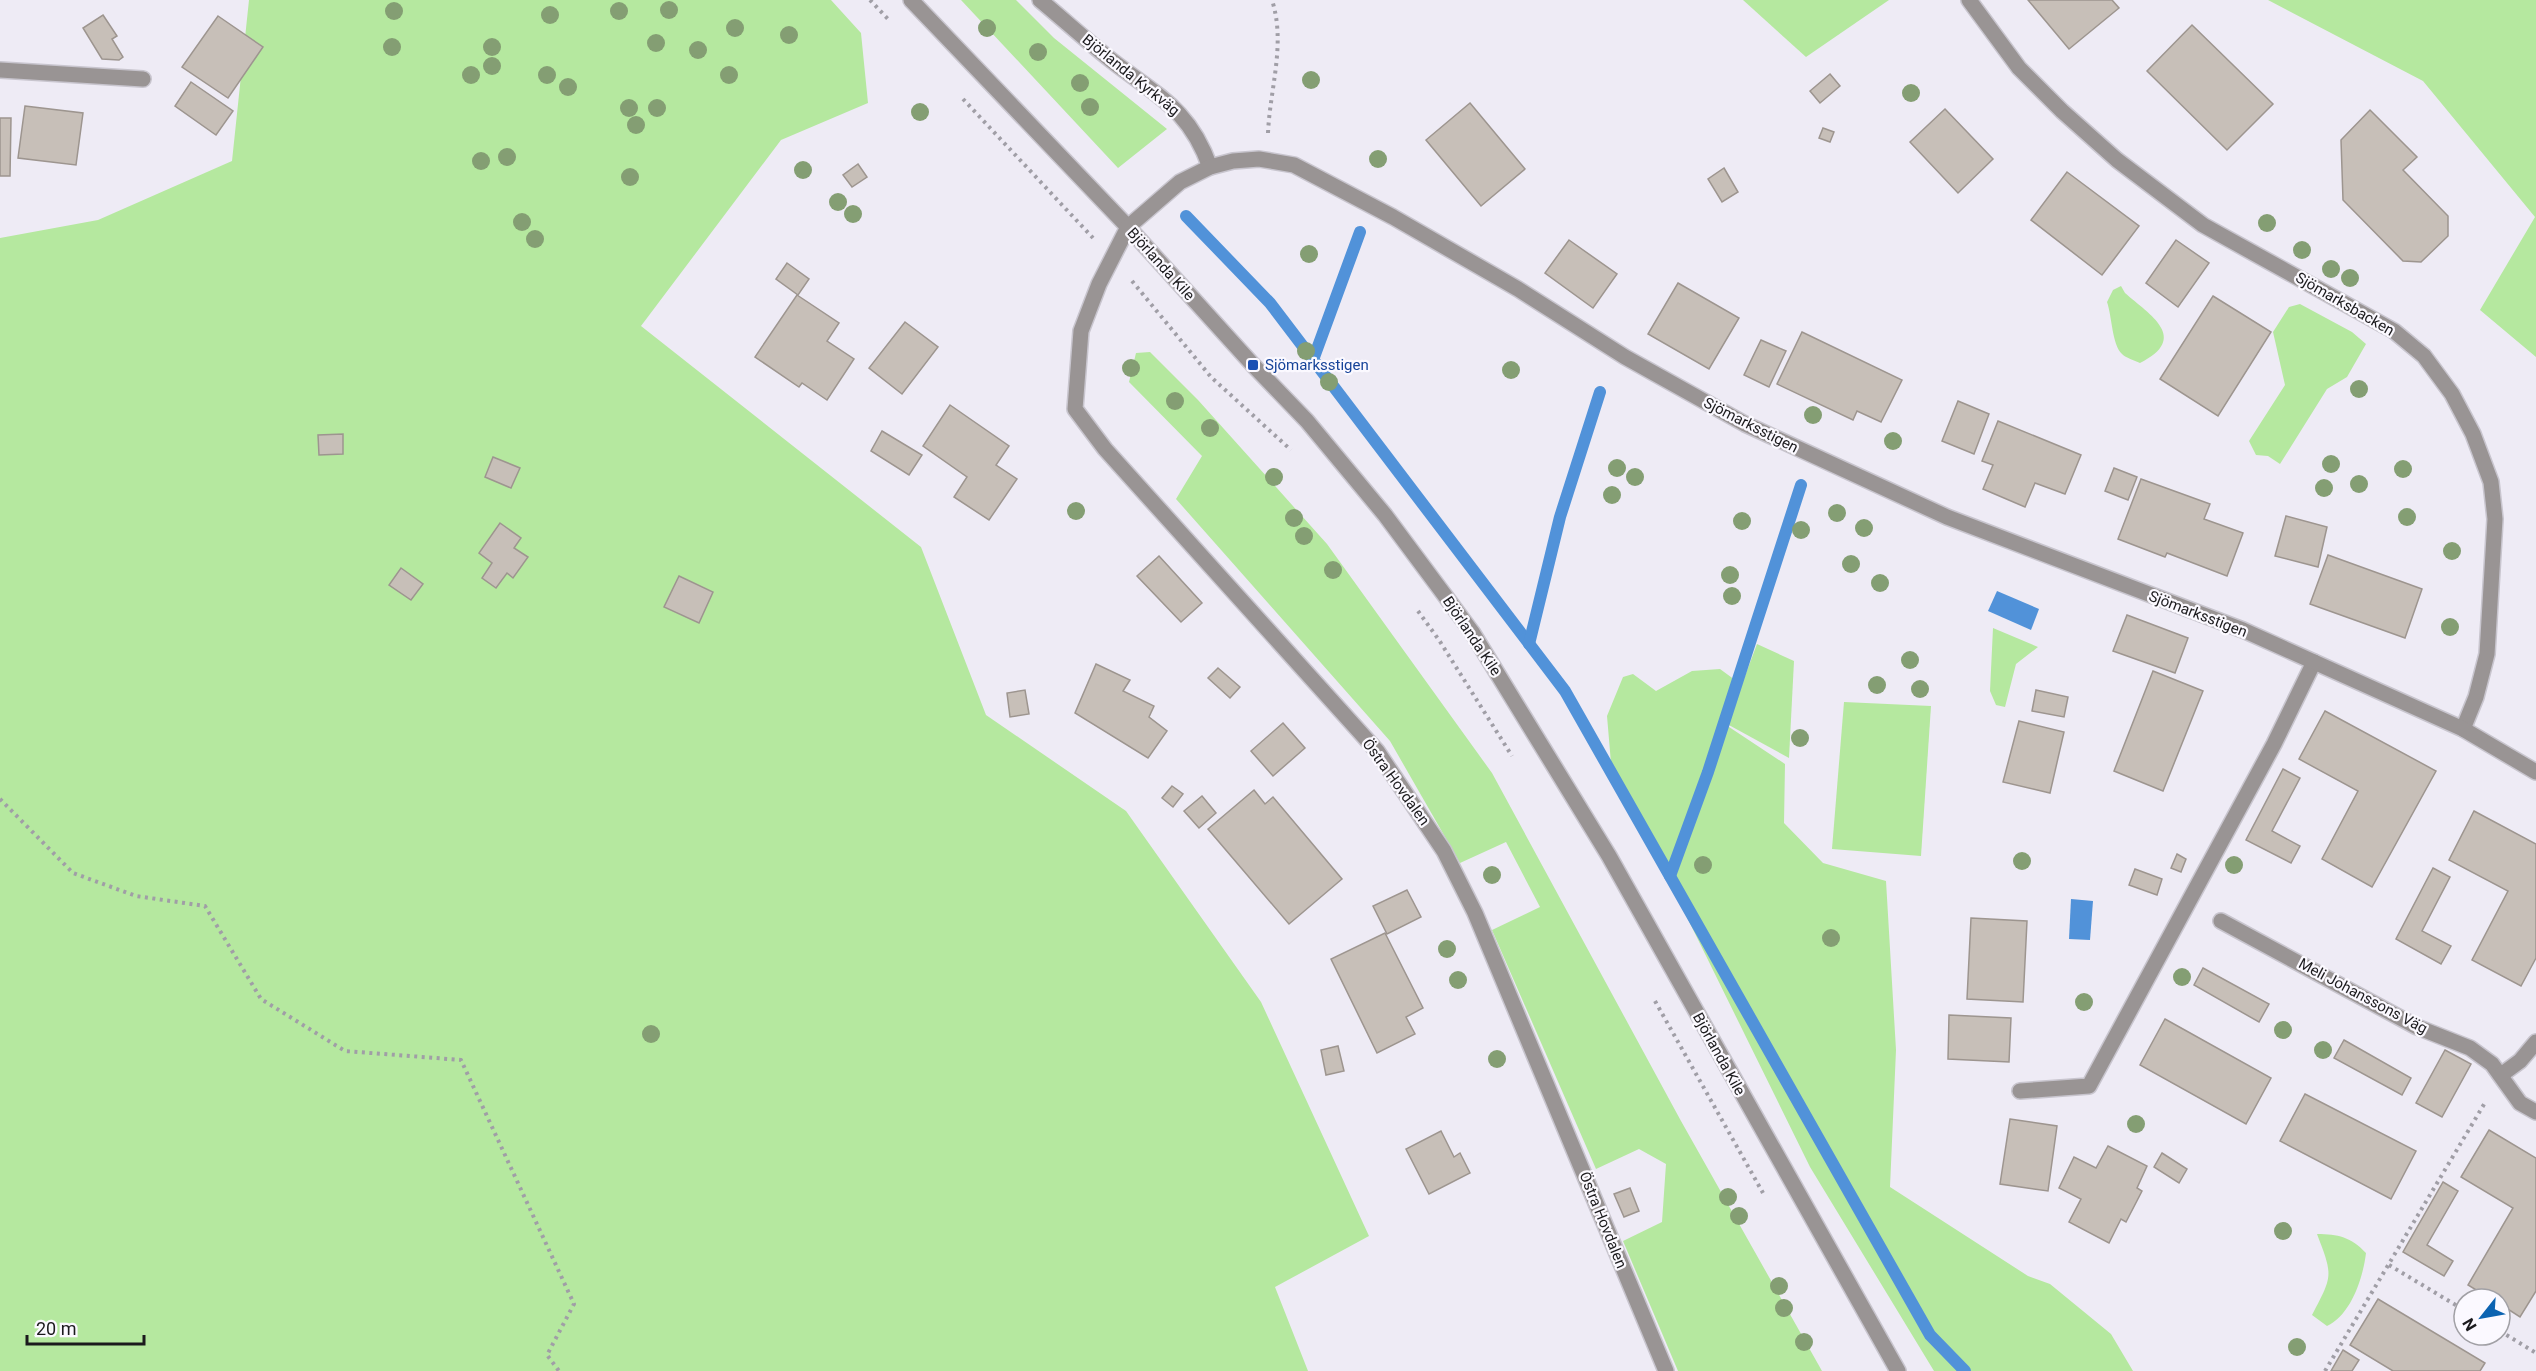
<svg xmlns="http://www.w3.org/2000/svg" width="2536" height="1371" font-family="Roboto,sans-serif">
	<rect width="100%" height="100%" fill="#eeebf5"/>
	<g fill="#b5e89f">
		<path d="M249 0H831L861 33 868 103 781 140 641 326 921 547 986 715 1126 811 1261 1002 1369 1236 1275 1287 1308 1371H0V238L98 220 232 161Z"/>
		<path d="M961 0H1016L1054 38 1167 129 1118 168Z"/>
		<path d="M1743 0H1889L1806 57Z"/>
		<path d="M2268 0H2536V357L2480 310 2535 217 2423 81Z"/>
		<path d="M2121 286 2125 293C2150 315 2190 338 2140 363 2134 360 2126 358 2122 354 2112 345 2112 316 2107 302L2113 290Z"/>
		<path d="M2300 304 2352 332 2366 344 2347 377 2327 389 2280 464 2268 456 2256 455 2249 441 2285 385 2273 332 2289 307Z"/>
		<path d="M1150 352 1198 400 1327 544 1492 773 1681 1121 1822 1371H1678L1623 1241 1662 1222 1666 1164 1639 1149 1596 1169 1492 930 1540 907 1506 842 1460 863 1390 741 1176 499 1202 456 1129 382 1136 353Z"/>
		<path d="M1993 628 2038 647 2016 664 2005 707 1996 705 1990 691Z"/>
		<path d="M1757 644 1794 661 1789 758 1727 724Z"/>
		<path d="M1720 669 1735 680 1720 721 1785 764 1784 823 1823 863 1886 881 1896 1050 1890 1187 2028 1276 2050 1284 2111 1334 2133 1371H1934L1810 1167 1611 763 1607 716 1623 677 1633 674 1656 691 1692 671Z"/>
		<path d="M1844 702 1931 706 1921 856 1832 849Z"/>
		<path d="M2317 1234C2338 1234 2351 1237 2366 1253 2363 1278 2351 1315 2327 1326L2312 1315C2333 1275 2333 1276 2317 1234Z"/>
	</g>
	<g fill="#5192d9">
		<path d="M1997 591 2039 609 2031 630 1988 611Z"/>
		<path d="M2071 899 2093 901 2090 940 2069 939Z"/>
	</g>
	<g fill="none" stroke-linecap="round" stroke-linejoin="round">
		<g stroke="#5192d9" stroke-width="12">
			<path d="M1186 216 1270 303 1565 691 1930 1335 1965 1371"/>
			<path d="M1313 360 1360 232"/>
			<path d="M1529 644 1560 517 1600 392"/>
			<path d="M1670 876 1708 772 1801 485"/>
		</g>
	</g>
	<g fill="#c7bfb8" stroke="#9d958f" stroke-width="1.5">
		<path d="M2028 0H2112L2119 8 2069 49Z"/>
		<path d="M103 15 117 36 112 39 123 57 119 60 102 59 83 28Z"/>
		<path d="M218 16 263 47 228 98 182 67Z"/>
		<path d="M2192 25 2273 104 2227 150 2147 71Z"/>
		<path d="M1830 74 1840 86 1820 103 1810 91Z"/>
		<path d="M191 82 233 111 216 135 175 106Z"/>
		<path d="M1470 103 1525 169 1481 206 1426 140Z"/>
		<path d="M25 106 83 113 76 165 18 158Z"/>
		<path d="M1945 109 1993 159 1958 193 1910 142Z"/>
		<path d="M2370 110 2417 157 2403 170 2448 216V236L2421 262 2403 261 2343 200 2341 140Z"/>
		<path d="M0 118H11L10 176H0Z"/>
		<path d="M1823 128 1834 132 1830 142 1819 138Z"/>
		<path d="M858 164 867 177 852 187 843 175Z"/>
		<path d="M1724 168 1738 192 1722 202 1708 179Z"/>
		<path d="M2067 172 2139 226 2102 275 2031 220Z"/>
		<path d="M1569 240 1617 274 1593 308 1545 273Z"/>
		<path d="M2176 240 2209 263 2178 307 2146 283Z"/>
		<path d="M787 263 809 279 798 295 776 279Z"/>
		<path d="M1678 283 1739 318 1709 369 1648 334Z"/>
		<path d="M797 295 839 323 827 341 854 359 827 400 802 383 799 387 755 357Z"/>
		<path d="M2213 296 2271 332 2218 416 2160 379Z"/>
		<path d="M905 322 938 347 902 394 869 368Z"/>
		<path d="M1802 332 1902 380 1881 422 1857 411 1853 420 1777 384Z"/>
		<path d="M1761 340 1786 351 1769 387 1744 375Z"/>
		<path d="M1958 401 1989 414 1974 454 1942 441Z"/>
		<path d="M950 405 1009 446 996 465 1017 479 989 520 954 497 967 477 923 446Z"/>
		<path d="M1998 421 2081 455 2065 494 2035 483 2025 507 1983 489 1993 465 1982 461Z"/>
		<path d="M882 431 922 455 909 475 871 451Z"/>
		<path d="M343 434V454L319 455 318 435Z"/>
		<path d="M493 457 520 468 511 488 485 477Z"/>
		<path d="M2114 468 2137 477 2128 500 2105 491Z"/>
		<path d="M2141 479 2210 504 2204 519 2243 533 2227 576 2167 553 2165 557 2118 539Z"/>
		<path d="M2286 516 2327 527 2318 567 2275 556Z"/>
		<path d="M500 523 521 538 514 548 528 557 513 578 507 573 496 588 482 578 492 563 479 553Z"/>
		<path d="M2328 555 2422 589 2405 638 2310 604Z"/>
		<path d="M1159 556 1202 603 1181 622 1137 576Z"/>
		<path d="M401 568 423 584 411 600 389 585Z"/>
		<path d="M679 576 713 592 699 623 664 607Z"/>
		<path d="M2127 615 2188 638 2175 673 2113 651Z"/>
		<path d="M1096 664 1130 680 1123 691 1154 706 1149 717 1167 731 1148 758 1075 713Z"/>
		<path d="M1218 668 1240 687 1230 698 1208 678Z"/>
		<path d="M2153 671 2203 691 2163 791 2114 771Z"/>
		<path d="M1025 690 1029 714 1010 717 1007 693Z"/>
		<path d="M2036 690 2068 697 2064 717 2032 711Z"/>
		<path d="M2325 711 2436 771 2372 887 2322 859 2358 791 2299 759Z"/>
		<path d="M2019 721 2064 732 2050 793 2003 782Z"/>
		<path d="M1283 723 1305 748 1273 776 1251 751Z"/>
		<path d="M2283 769 2300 778 2272 831 2300 846 2291 863 2246 840Z"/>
		<path d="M1172 786 1183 794 1173 807 1162 798Z"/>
		<path d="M1254 790 1265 804 1273 797 1342 879 1289 924 1208 829Z"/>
		<path d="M1202 796 1216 813 1199 828 1184 811Z"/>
		<path d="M2474 811 2536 844V958L2521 986 2472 960 2508 891 2449 860Z"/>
		<path d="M2177 854 2186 859 2181 872 2171 868Z"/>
		<path d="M2433 868 2450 877 2422 931 2451 946 2441 964 2396 939Z"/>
		<path d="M2135 869 2162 879 2157 895 2129 885Z"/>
		<path d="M1407 890 1421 917 1387 934 1373 906Z"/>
		<path d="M1971 918 2027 921 2023 1002 1967 999Z"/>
		<path d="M1385 933 1423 1008 1406 1017 1415 1034 1377 1053 1331 959Z"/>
		<path d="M2203 968 2269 1004 2259 1022 2194 985Z"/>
		<path d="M1949 1015 2011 1018 2009 1062 1948 1059Z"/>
		<path d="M2165 1019 2271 1078 2246 1124 2140 1065Z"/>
		<path d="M2344 1040 2411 1078 2402 1095 2334 1058Z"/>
		<path d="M1338 1046 1344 1071 1326 1075 1321 1050Z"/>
		<path d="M2445 1050 2471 1064 2442 1117 2416 1103Z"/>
		<path d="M2305 1094 2416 1151 2391 1199 2280 1141Z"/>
		<path d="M2010 1119 2057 1126 2048 1191 2000 1184Z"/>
		<path d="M2489 1130 2536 1158V1291L2520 1317 2500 1304V1299H2491L2468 1285 2513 1208 2461 1177Z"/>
		<path d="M1441 1131 1454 1157 1460 1153 1470 1173 1429 1194 1406 1149Z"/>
		<path d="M2108 1146 2147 1166 2137 1188 2142 1191 2126 1222 2121 1219 2109 1243 2069 1222 2081 1199 2059 1188 2074 1157 2096 1168Z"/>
		<path d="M2162 1153 2187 1169 2179 1183 2154 1167Z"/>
		<path d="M2443 1182 2458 1191 2427 1245 2453 1261 2444 1276 2403 1252Z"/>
		<path d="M1630 1188 1639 1211 1624 1217 1614 1194Z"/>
		<path d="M2378 1299 2485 1363 2480 1371H2393L2350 1345Z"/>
		<path d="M2343 1350 2359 1360 2352 1371H2331Z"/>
	</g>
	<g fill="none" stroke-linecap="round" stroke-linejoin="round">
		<defs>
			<g id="minor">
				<path d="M911 0 1128 227 1253 365 1307 421 1385 515 1472 632 1609 856 1898 1371"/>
				<path d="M1040 0C1064 20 1087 41 1111 60 1157 96 1189 108 1210 167"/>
				<path d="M1969 0 2019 68 2062 111 2117 160 2203 225 2394 331 2424 356 2452 394 2473 434 2491 482 2495 519 2487 654 2476 697 2463 729"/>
				<path d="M0 70 143 79"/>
				<path d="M2221 921 2417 1027 2470 1048 2492 1064 2520 1103 2536 1112"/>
				<path d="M2501 1075 2520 1061 2536 1042"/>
				<path d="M2020 1091 2089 1086 2274 744 2314 662"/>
				<path d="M1666 1371 1475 913 1444 851 1377 751 1105 449 1075 409 1081 331 1099 284 1128 227 1180 182 1210 167 1233 161 1259 159 1294 165 1393 217 1518 289 1625 357 1745 424 1947 517 2243 630 2463 729 2536 772"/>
			</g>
		</defs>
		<use href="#minor" stroke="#c8c5ce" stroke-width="18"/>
		<g stroke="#a09ea6" stroke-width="4" stroke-dasharray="3 4.5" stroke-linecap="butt">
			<path d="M870 0 888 19"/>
			<path d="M963 99 1093 238"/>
			<path d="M1268 133C1270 88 1286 44 1272 0"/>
			<path d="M1132 281 1211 377 1291 450"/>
			<path d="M1418 611 1439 640 1512 756"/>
			<path d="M0 799 73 873 136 896 205 906 261 999 345 1051 461 1060 574 1304 547 1355 559 1371"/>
			<path d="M1655 1001 1763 1193"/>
			<path d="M2389 1265 2464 1310"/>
			<path d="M2500 1331 2536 1353"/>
			<path d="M2325 1371 2486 1101"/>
		</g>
		<use href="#minor" stroke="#999494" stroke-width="15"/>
	</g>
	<g fill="#849e73">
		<circle cx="669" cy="10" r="9"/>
		<circle cx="394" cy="11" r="9"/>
		<circle cx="619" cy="11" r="9"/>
		<circle cx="550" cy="15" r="9"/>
		<circle cx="735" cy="28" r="9"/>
		<circle cx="987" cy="28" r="9"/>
		<circle cx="789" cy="35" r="9"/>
		<circle cx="656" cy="43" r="9"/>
		<circle cx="392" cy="47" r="9"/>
		<circle cx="492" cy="47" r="9"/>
		<circle cx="698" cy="50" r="9"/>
		<circle cx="1038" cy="52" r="9"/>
		<circle cx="492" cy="66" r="9"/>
		<circle cx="471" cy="75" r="9"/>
		<circle cx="547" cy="75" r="9"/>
		<circle cx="729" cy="75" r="9"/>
		<circle cx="1311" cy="80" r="9"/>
		<circle cx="1080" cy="83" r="9"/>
		<circle cx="568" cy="87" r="9"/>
		<circle cx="1911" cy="93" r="9"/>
		<circle cx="1090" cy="107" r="9"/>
		<circle cx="629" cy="108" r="9"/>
		<circle cx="657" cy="108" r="9"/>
		<circle cx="920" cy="112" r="9"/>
		<circle cx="636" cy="125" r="9"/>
		<circle cx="507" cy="157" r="9"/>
		<circle cx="1378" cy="159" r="9"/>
		<circle cx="481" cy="161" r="9"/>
		<circle cx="803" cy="170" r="9"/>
		<circle cx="630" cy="177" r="9"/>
		<circle cx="838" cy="202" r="9"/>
		<circle cx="853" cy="214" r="9"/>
		<circle cx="522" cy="222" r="9"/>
		<circle cx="2267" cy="223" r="9"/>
		<circle cx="535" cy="239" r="9"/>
		<circle cx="2302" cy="250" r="9"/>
		<circle cx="1309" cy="254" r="9"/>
		<circle cx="2331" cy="269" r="9"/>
		<circle cx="2350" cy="278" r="9"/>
		<circle cx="1306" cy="351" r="9"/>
		<circle cx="1131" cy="368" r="9"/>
		<circle cx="1511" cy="370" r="9"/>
		<circle cx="1329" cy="382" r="9"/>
		<circle cx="2359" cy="389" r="9"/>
		<circle cx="1175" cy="401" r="9"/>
		<circle cx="1813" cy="415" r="9"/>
		<circle cx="1210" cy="428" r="9"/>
		<circle cx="1893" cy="441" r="9"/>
		<circle cx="2331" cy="464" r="9"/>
		<circle cx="1617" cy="468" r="9"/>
		<circle cx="2403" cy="469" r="9"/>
		<circle cx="1274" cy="477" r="9"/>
		<circle cx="1635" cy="477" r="9"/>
		<circle cx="2359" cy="484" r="9"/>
		<circle cx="2324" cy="488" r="9"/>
		<circle cx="1612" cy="495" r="9"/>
		<circle cx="1076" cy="511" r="9"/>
		<circle cx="1837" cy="513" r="9"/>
		<circle cx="2407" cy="517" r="9"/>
		<circle cx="1294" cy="518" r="9"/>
		<circle cx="1742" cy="521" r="9"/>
		<circle cx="1864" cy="528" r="9"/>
		<circle cx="1801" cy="530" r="9"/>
		<circle cx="1304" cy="536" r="9"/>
		<circle cx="2452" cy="551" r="9"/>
		<circle cx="1851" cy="564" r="9"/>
		<circle cx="1333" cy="570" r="9"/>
		<circle cx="1730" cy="575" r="9"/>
		<circle cx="1880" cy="583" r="9"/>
		<circle cx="1732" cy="596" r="9"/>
		<circle cx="2450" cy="627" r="9"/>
		<circle cx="1910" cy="660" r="9"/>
		<circle cx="1877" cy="685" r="9"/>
		<circle cx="1920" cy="689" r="9"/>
		<circle cx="1800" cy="738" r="9"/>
		<circle cx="2022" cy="861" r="9"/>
		<circle cx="1703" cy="865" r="9"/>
		<circle cx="2234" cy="865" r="9"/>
		<circle cx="1492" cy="875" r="9"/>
		<circle cx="1831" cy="938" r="9"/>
		<circle cx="1447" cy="949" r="9"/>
		<circle cx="2182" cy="977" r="9"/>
		<circle cx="1458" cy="980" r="9"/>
		<circle cx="2084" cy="1002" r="9"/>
		<circle cx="2283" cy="1030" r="9"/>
		<circle cx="651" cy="1034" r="9"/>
		<circle cx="2323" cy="1050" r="9"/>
		<circle cx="1497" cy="1059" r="9"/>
		<circle cx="2136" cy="1124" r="9"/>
		<circle cx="1728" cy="1197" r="9"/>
		<circle cx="1739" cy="1216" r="9"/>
		<circle cx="2283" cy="1231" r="9"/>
		<circle cx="1779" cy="1286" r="9"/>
		<circle cx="1784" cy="1308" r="9"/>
		<circle cx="1804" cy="1342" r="9"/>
		<circle cx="2297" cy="1347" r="9"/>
	</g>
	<rect fill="#1a4fb4" stroke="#fbf9ff" stroke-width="2" x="1247" y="359" width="12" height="12" rx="3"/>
	<g text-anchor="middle" stroke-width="4.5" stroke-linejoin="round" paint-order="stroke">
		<g font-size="15" fill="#1b1a1d" stroke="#fbf9ff">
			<text transform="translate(1131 75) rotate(39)" y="5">Björlanda Kyrkväg</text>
			<text transform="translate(1161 264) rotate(48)" y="5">Björlanda Kile</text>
			<text transform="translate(2345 304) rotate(30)" y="5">Sjömarksbacken</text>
			<text transform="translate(1751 425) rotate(27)" y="5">Sjömarksstigen</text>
			<text transform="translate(2198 614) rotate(21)" y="5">Sjömarksstigen</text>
			<text transform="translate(1472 636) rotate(56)" y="5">Björlanda Kile</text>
			<text transform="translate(1396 782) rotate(54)" y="5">Östra Hovdalen</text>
			<text transform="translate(2363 996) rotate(28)" y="5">Meli Johanssons Väg</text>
			<text transform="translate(1719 1054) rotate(61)" y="5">Björlanda Kile</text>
			<text transform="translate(1603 1220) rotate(68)" y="5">Östra Hovdalen</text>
		</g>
		<g font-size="15" fill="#164399" stroke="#fbf9ff" text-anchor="start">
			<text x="1265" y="370">Sjömarksstigen</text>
		</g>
	</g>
	<g transform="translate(2482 1317) rotate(239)"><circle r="28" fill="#fbf9ff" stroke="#a1a0a5" stroke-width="1.5"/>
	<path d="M0-4.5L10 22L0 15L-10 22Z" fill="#0c63b1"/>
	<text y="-9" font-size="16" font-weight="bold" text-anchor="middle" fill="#1b1a1d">N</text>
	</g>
	<path d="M27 1335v9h117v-9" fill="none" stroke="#1b1a1d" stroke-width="3"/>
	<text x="36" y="1335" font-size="18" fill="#1b1a1d" stroke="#fbf9ff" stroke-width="4.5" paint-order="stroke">20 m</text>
</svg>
